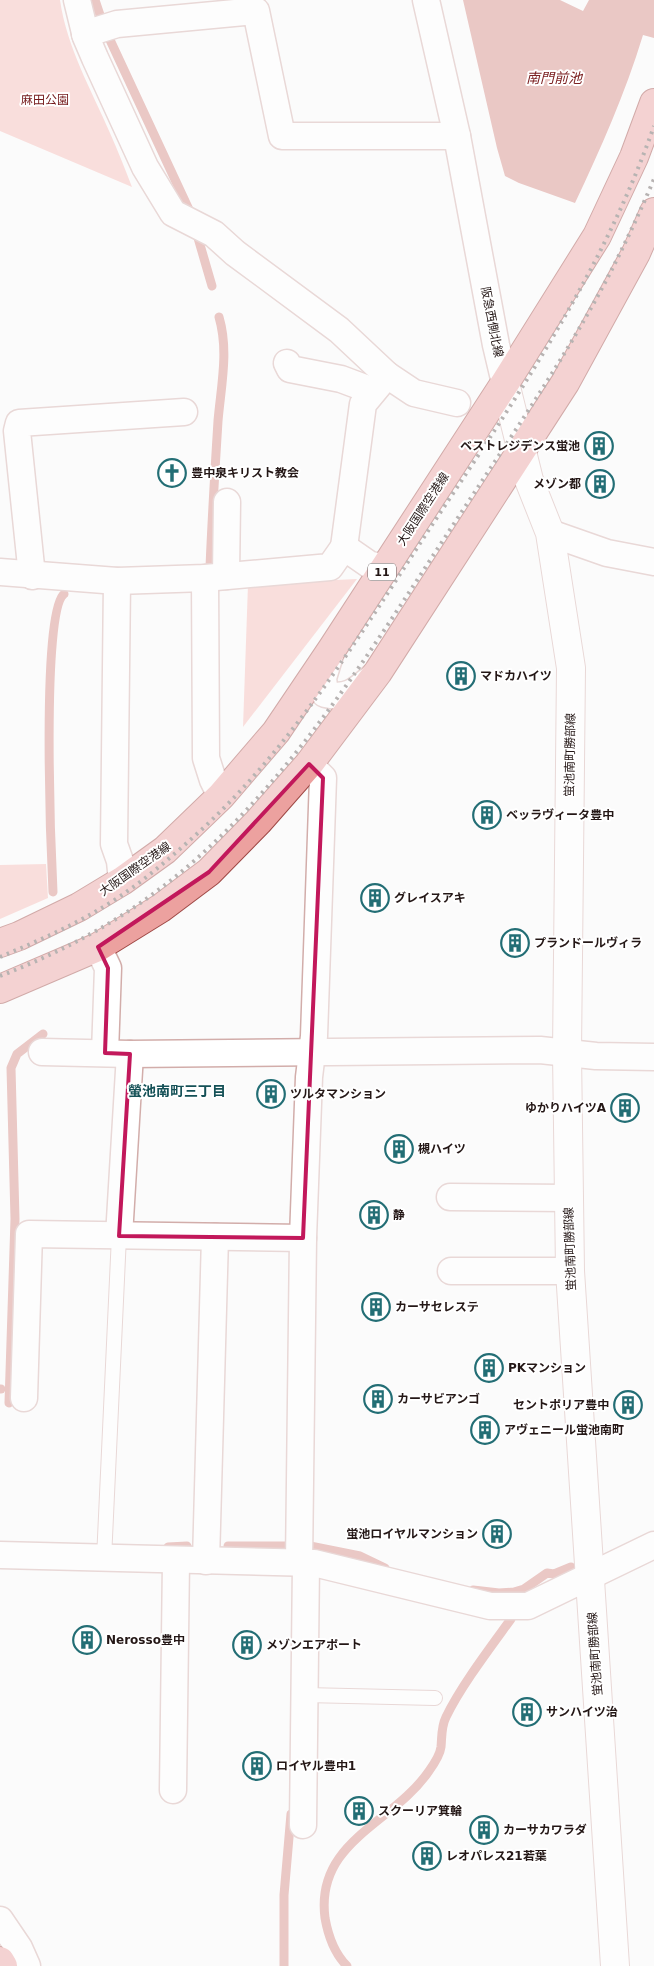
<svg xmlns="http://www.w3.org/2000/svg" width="654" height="1966" font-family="'DejaVu Sans','Noto Sans JP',sans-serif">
	<rect width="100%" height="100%" fill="#fbfbfb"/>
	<g fill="#f7bbb6">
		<path d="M0 0H60C67 48 91 89 110 133 118 151 125 169 132 187L0 131Z"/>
		<path d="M357 579 243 727 248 584Z"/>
		<path d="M46 864 48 898 0 919V865Z"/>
	</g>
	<path fill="#d58983" d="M463 0H560L583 11 589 0H654V38L643 35C625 94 601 148 575 203L519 183 505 176 497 148Z"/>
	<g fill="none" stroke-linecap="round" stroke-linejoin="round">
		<g stroke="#d58983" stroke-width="9">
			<path d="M95 0 104 27 191 214"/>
			<path d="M196 231 212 286"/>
			<path d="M210 567C212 518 215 469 218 421 221 386 229 351 219 317"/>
			<path d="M53 892C51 853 41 611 64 594"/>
			<path d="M0 1389H1"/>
			<path d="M9 1403 15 1219 11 1068 17 1054 43 1034"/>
			<path d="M228 1546H290"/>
			<path d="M310 1546 360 1556 385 1568"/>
			<path d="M168 1547 187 1546"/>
			<path d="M473 1590 499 1593 514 1592 524 1589 547 1573 554 1574 571 1567"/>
			<path d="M284 1966V1895L291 1814"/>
			<path d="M347 1966C335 1954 328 1935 325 1918 315 1841 393 1824 429 1771 434 1764 440 1755 441 1747 442 1737 441 1727 446 1717 461 1686 490 1648 511 1619"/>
		</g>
		<defs>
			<g id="service">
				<path d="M104 1559 119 1236"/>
				<path d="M305 1695 435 1698"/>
			</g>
			<g id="minor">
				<path d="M77 0 86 37 95 58 145 167 173 213 214 234 235 253 339 330 387 375 363 404 344 547"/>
				<path d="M426 0 457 136 496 345 505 383"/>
				<path d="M85 34 117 24 256 11 282 136H457"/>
				<path d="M287 363 290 369 341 379 373 391"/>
				<path d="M387 375 414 393 457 403"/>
				<path d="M550 533 607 553 654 562"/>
				<path d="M0 572 117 581 205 578 330 567 344 547 370 565 385 567"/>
				<path d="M32 576 17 431 19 423 184 412"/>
				<path d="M226 576 227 502"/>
				<path d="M205 578 206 758 213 780 221 796"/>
				<path d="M117 581 114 844 120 861 122 881"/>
				<path d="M331 652 323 678 325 694C348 700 357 690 374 676"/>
				<path d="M98 947 108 968 105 1053"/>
				<path d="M42 1052 130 1054 540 1050 596 1056 654 1057"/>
				<path d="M450 1197 569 1198"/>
				<path d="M119 1236 130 1054"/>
				<path d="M451 1271H570"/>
				<path d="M24 1398 29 1234 303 1238"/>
				<path d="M0 1555 314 1563 490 1606H528L654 1545"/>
				<path d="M206 1561 215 1237"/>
				<path d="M299 1563 303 1238 309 1077 314 1036 323 778 309 764"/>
				<path d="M173 1790 176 1561"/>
				<path d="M303 1825 306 1563"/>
				<path d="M0 1920 19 1948 27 1966"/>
			</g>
			<path id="tertiary" d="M505 383 529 480 550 533 571 668 567 1053 570 1271 615 1966"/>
			<g id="primary">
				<path d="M0 943 19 936 79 907 122 881 165 850 221 796 276 732 332 649 505 383 597 236 634 157 654 103"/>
				<path d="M0 989 98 947 161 908 209 872 258 822 309 764 378 672 565 383 636 253 654 212"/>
				<path d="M0 1961 3 1966"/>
			</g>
		</defs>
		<use href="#service" stroke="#d2adaa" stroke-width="16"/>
		<use href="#minor" stroke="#d2adaa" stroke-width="29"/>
		<use href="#tertiary" stroke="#d2adaa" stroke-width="30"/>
		<use href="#primary" stroke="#9e4845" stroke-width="30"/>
		<use href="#service" stroke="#fff" stroke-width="14"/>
		<use href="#minor" stroke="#fff" stroke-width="26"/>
		<use href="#tertiary" stroke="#fff" stroke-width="28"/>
		<use href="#primary" stroke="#eca19f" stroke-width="28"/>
		<g stroke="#645b5a" stroke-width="4" stroke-dasharray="2.5 5" stroke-linecap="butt">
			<path d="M0 957C33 943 68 928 98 910 130 892 161 866 189 841 288 754 358 638 430 528 515 400 603 272 654 126"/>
			<path d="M0 976C44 959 87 938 127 912 273 817 367 655 461 513 512 435 566 357 609 275 625 244 640 212 654 179"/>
		</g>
	</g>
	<path d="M0 0H654V1966H0ZM309 764 323 778 303 1238 119 1236 130 1054 105 1053 108 968 98 947 209 872Z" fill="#fbfbfb" fill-opacity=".55" fill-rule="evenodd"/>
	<path fill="none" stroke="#c2185b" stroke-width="4" stroke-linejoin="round" d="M309 764 323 778 303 1238 119 1236 130 1054 105 1053 108 968 98 947 209 872Z"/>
	<defs>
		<symbol id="building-ring" viewBox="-11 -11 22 22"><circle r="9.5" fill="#fff" stroke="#236e75" stroke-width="1.5"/><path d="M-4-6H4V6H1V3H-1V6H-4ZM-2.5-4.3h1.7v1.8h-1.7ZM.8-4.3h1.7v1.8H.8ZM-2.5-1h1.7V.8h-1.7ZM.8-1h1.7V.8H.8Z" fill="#236e75"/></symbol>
		<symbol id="church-ring" viewBox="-11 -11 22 22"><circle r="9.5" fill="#fff" stroke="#236e75" stroke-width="1.5"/><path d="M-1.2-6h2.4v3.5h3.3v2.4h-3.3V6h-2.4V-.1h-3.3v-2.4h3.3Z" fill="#236e75"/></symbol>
	</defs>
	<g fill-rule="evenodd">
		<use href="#building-ring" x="583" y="430" width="32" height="32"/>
		<use href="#church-ring" x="156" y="457" width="32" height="32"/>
		<use href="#building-ring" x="584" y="468" width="32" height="32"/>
		<use href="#building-ring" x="445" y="660" width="32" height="32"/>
		<use href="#building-ring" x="471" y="799" width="32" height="32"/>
		<use href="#building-ring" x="359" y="882" width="32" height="32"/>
		<use href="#building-ring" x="499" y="927" width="32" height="32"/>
		<use href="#building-ring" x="255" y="1078" width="32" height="32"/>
		<use href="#building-ring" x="609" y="1092" width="32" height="32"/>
		<use href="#building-ring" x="383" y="1133" width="32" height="32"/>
		<use href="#building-ring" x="358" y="1199" width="32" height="32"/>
		<use href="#building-ring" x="360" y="1291" width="32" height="32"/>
		<use href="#building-ring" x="473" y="1352" width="32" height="32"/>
		<use href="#building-ring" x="362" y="1383" width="32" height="32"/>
		<use href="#building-ring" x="612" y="1389" width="32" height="32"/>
		<use href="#building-ring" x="469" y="1414" width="32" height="32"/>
		<use href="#building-ring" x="481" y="1518" width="32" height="32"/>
		<use href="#building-ring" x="71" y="1624" width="32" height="32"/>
		<use href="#building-ring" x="231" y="1629" width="32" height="32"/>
		<use href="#building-ring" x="511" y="1696" width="32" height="32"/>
		<use href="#building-ring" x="241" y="1750" width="32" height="32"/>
		<use href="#building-ring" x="343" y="1795" width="32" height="32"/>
		<use href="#building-ring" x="468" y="1814" width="32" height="32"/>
		<use href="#building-ring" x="411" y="1840" width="32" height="32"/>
	</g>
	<g text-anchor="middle" stroke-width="4" stroke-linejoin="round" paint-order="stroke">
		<rect fill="#fff" stroke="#665d5c" stroke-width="1" x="368" y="563.5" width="28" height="17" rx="4"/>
		<g font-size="11" font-weight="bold" fill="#241716">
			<text x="382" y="576">11</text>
		</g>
		<g font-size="12" fill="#73181a" stroke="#fff">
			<text x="45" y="104">麻田公園</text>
		</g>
		<g font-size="12" fill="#241716" stroke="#fff">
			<text transform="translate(492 322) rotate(79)" y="4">阪急西側北線</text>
			<text transform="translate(423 509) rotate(-57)" y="4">大阪国際空港線</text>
			<text transform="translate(570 755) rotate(-89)" y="4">蛍池南町勝部線</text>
			<text transform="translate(135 869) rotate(-35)" y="4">大阪国際空港線</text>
			<text transform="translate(570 1249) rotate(-92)" y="4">蛍池南町勝部線</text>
			<text transform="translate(595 1654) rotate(-94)" y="4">蛍池南町勝部線</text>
		</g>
		<g font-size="12" font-weight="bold" fill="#241716" stroke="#fff" text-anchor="start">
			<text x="580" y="450" text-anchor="end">ベストレジデンス蛍池</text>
			<text x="191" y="477">豊中泉キリスト教会</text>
			<text x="581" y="488" text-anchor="end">メゾン都</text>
			<text x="480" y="680">マドカハイツ</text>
			<text x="506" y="819">ベッラヴィータ豊中</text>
			<text x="394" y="902">グレイスアキ</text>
			<text x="534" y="947">プランドールヴィラ</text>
			<text x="290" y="1098">ツルタマンション</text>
			<text x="606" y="1112" text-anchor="end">ゆかりハイツA</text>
			<text x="418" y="1153">槻ハイツ</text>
			<text x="393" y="1219">静</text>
			<text x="395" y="1311">カーサセレステ</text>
			<text x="508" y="1372">PKマンション</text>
			<text x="397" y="1403">カーサビアンゴ</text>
			<text x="609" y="1409" text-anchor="end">セントポリア豊中</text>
			<text x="504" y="1434">アヴェニール蛍池南町</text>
			<text x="478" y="1538" text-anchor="end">蛍池ロイヤルマンション</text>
			<text x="106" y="1644">Nerosso豊中</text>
			<text x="266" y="1649">メゾンエアポート</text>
			<text x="546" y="1716">サンハイツ治</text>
			<text x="276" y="1770">ロイヤル豊中1</text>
			<text x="378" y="1815">スクーリア箕輪</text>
			<text x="503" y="1834">カーサカワラダ</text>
			<text x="446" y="1860">レオパレス21若葉</text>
		</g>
		<g font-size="14" font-style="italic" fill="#7c2122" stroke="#fff">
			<text x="554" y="83">南門前池</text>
		</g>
		<g font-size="14" font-weight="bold" fill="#155157" stroke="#fff">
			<text x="177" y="1096">螢池南町三丁目</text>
		</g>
	</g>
</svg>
